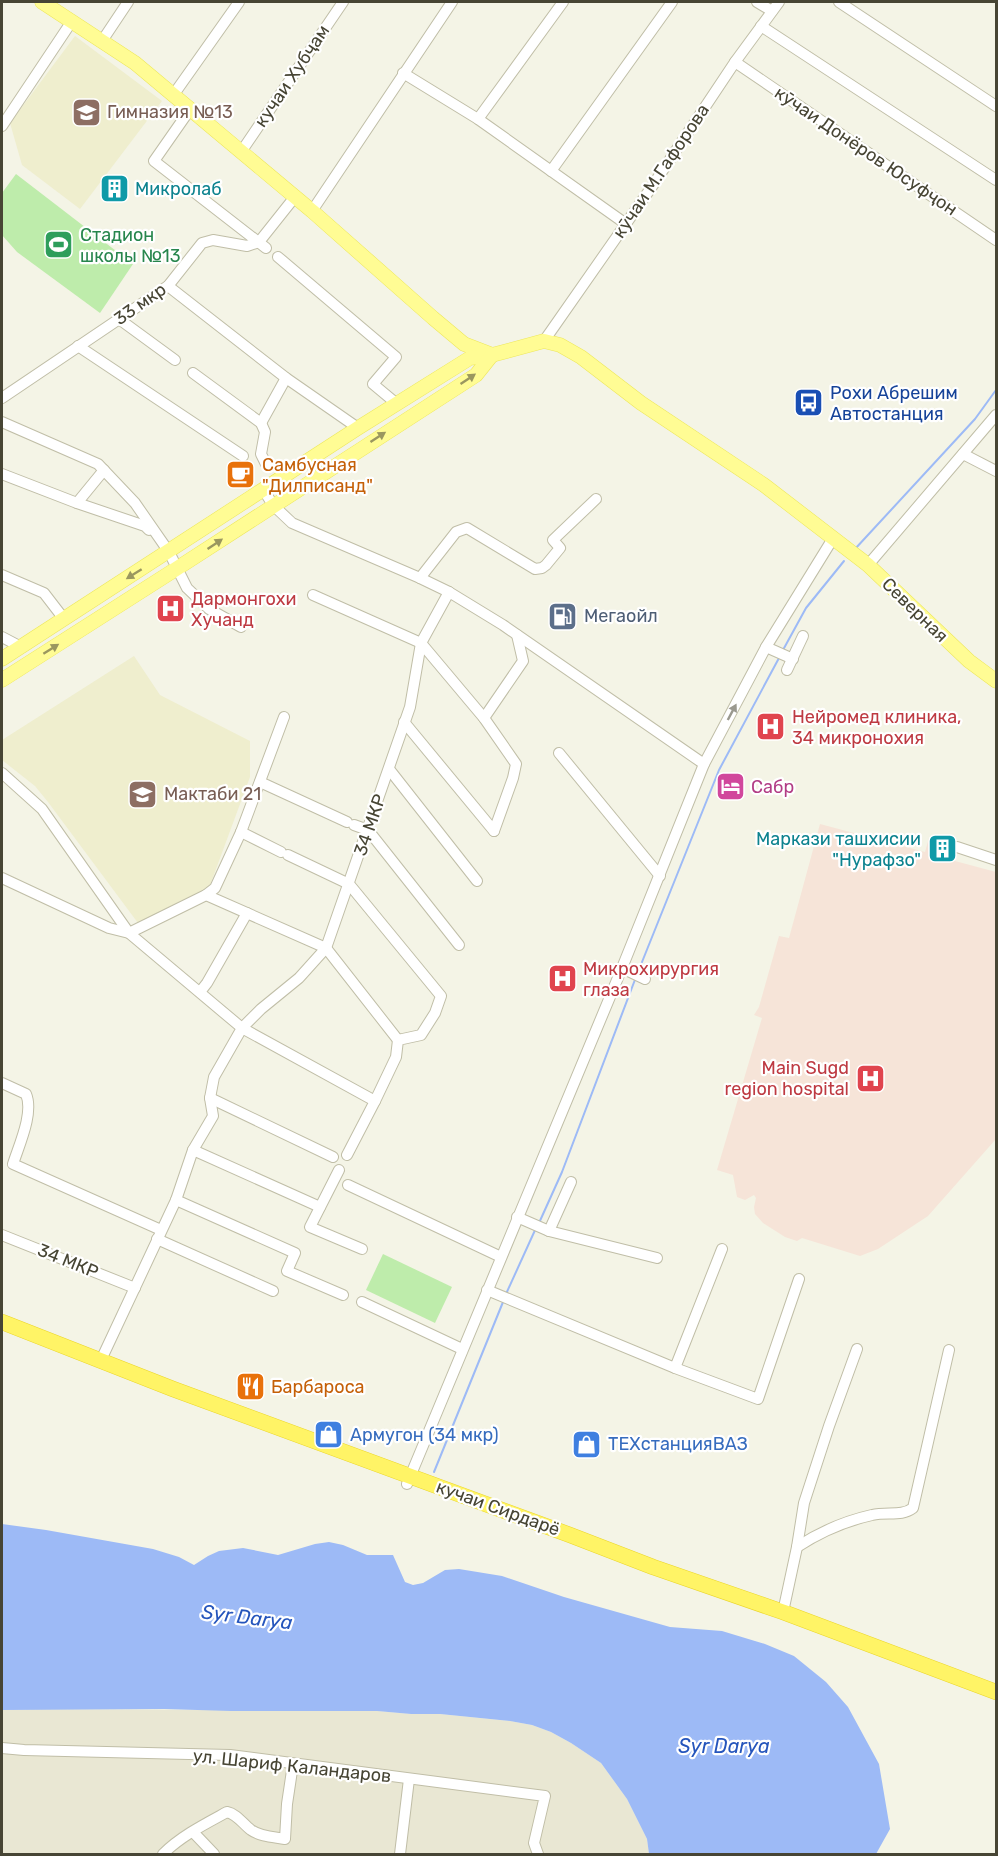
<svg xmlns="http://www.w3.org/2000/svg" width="998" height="1856" font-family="Rubik,sans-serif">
	<rect width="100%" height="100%" fill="#f4f4e6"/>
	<path fill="#e9e7d3" d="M39 1709 377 1711 411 1714H440L510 1721 532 1725 551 1732 571 1743 601 1763 627 1799 647 1839 649 1854H2V1710Z"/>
	<g fill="#efeece">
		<path d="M75 36 162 101 80 209 22 165 10 123Z"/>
		<path d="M134 656 160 695 250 741V777L209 888 138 923 48 802 35 786 2 760V740Z"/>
	</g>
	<path fill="#f6e4d8" d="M820 824 925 852 929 838 957 847 955 861 996 872V1139L928 1216 878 1249 860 1256 802 1238 797 1241 785 1237 763 1223 755 1214 754 1207 756 1198 754 1195 745 1200 737 1197 733 1175 717 1170 762 1018 754 1015 759 1007 779 936 789 938Z"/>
	<g fill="#beecab">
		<path d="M16 174 133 264 100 313 17 252 2 235V193Z"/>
		<path d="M383 1254 452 1287 435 1323 366 1290Z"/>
	</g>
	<path fill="#9dbaf6" d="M2 1524 46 1530 153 1549 179 1557 194 1565 208 1556 219 1551 243 1548 278 1555 315 1544 329 1542 343 1545 367 1555H393L405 1582 413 1585 423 1583 445 1570 459 1569 502 1576 564 1597 670 1627 722 1631 765 1644 794 1656 826 1682 848 1707 879 1764 890 1829 876 1854H649L647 1839 627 1799 601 1763 571 1743 551 1732 532 1725 510 1721 440 1714H411L377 1711H231L164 1709 2 1710Z"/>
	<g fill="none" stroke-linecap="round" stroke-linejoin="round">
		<g stroke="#9dbaf6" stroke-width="2">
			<path d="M855 549 975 419 996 390"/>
			<path d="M783 650 806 608 844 561"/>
			<path d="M638 972 719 770 779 658"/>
			<path d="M539 1223 562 1172 636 977"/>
			<path d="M506 1294 536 1228"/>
			<path d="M434 1472 503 1302"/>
		</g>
		<defs>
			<g id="minor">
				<path d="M757 2 772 11"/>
				<path d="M839 2 996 106"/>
				<path d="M761 26 996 180"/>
				<path d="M102 41 128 2"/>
				<path d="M735 62 996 240"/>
				<path d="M403 73 478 119 626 224"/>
				<path d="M174 94 239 2"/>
				<path d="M191 108 154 161 266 248"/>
				<path d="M478 119 563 2"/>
				<path d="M2 126 72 21"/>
				<path d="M241 152 343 2"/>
				<path d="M551 171 672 2"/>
				<path d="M312 211 452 2"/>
				<path d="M278 257 396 357 373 384 397 404"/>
				<path d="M168 286 286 378 358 428"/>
				<path d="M119 319 175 360"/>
				<path d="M544 341 653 185 735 62 779 2"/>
				<path d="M78 346 243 456"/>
				<path d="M193 373 261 423 265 432 261 454 266 464"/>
				<path d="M2 398 168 286 202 243 213 240 247 246 259 242 294 198"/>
				<path d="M2 422 98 464 135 503 169 552 187 588 209 609 241 627"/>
				<path d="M261 423 286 378"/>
				<path d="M963 454 996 471"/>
				<path d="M2 474 77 503 145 526 149 530"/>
				<path d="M263 489 273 505 292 523 420 578 449 592 503 625 704 764"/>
				<path d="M77 503 104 470"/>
				<path d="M868 565 996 415"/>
				<path d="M2 575 44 593 64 619"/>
				<path d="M420 578 456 532 467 528 535 569 542 568 546 565 560 548 553 540 596 499"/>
				<path d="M313 595 421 643 484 718"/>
				<path d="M2 637 21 647"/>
				<path d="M766 647 793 659"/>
				<path d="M787 670 803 636"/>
				<path d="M404 722 494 831"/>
				<path d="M559 753 660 876"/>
				<path d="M389 769 477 881"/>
				<path d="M2 773 42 809 129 933 242 1028 214 1077 210 1098 213 1116 193 1150 176 1200 101 1360"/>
				<path d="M260 782 347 822"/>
				<path d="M354 825 368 830 459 945"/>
				<path d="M494 831 513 778 516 764 484 718 523 661 517 635"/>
				<path d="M241 832 281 852"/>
				<path d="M957 847 996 860"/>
				<path d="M288 855 349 884 441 996 435 1013 421 1035 398 1040 396 1057 375 1101"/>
				<path d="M2 878 109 928 129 933 206 895 215 888 241 832 284 717"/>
				<path d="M206 895 326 948 398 1040"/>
				<path d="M622 968 645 979"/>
				<path d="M200 992 207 983 247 913"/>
				<path d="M2 1083 26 1094C34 1113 19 1145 13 1164L161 1230"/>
				<path d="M210 1098 333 1157"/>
				<path d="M193 1150 320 1207"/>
				<path d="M347 1155 375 1101 242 1028 261 1009 299 978 326 948 410 707 421 643 449 592"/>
				<path d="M339 1170 310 1227 362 1249"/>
				<path d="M348 1185 501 1257"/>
				<path d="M176 1200 295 1253 287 1271 343 1295"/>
				<path d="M517 1217 549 1231 657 1258"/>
				<path d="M549 1231 571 1182"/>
				<path d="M2 1235 135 1288"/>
				<path d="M157 1239 273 1291"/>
				<path d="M487 1290 675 1368 722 1249"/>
				<path d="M362 1302 462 1349"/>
				<path d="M675 1368 758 1399 799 1279"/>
				<path d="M407 1484 622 968 704 764 766 647 832 540"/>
				<path d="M797 1547C820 1532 845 1521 872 1515 887 1511 901 1517 913 1508L949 1350"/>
				<path d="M783 1612 797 1547 804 1503 829 1426 857 1349"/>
				<path d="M2 1748 24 1750 230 1755 545 1796 534 1843 538 1854"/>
				<path d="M193 1832 214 1854"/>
				<path d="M163 1854C181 1836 205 1824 227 1812 237 1814 243 1824 251 1830 261 1837 274 1837 285 1839L287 1804 293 1764"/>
				<path d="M400 1854 409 1779"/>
			</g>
			<g id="major">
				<path d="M42 2 135 63 312 211 433 318 464 344 490 354"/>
				<path d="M2 659 358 428 470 358 492 355 544 341 560 345 581 357 641 403 764 485 868 565 969 661 996 681"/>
				<path d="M2 680 176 569 476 375 492 355"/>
			</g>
			<path id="highway" d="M2 1322 173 1389 570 1535 653 1567 783 1612 996 1692"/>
		</defs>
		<use href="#minor" stroke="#c0bea7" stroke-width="12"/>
		<use href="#major" stroke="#ede75b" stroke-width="15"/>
		<use href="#highway" stroke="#ead52a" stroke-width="16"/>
		<use href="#minor" stroke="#fff" stroke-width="10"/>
		<use href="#major" stroke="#fffc94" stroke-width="14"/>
		<use href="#highway" stroke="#fff466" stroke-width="15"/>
	</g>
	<defs><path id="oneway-solid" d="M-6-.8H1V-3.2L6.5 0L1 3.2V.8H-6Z" transform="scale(1.5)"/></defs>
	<g fill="#9a975f">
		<use href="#oneway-solid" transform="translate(468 379) rotate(-34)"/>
		<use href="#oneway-solid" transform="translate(378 437) rotate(-33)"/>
		<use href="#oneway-solid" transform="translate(215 544) rotate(-34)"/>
		<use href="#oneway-solid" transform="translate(134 574) rotate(148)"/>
		<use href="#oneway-solid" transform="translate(51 649) rotate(-32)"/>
	</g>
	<use fill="#9a998f" href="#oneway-solid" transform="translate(732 712) rotate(-62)"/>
	<defs>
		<symbol id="school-square" viewBox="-11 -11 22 22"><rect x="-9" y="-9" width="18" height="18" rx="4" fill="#8d6e63" stroke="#fff"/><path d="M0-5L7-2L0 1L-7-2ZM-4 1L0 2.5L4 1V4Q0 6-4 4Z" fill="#fff"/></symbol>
		<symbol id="building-square" viewBox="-11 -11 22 22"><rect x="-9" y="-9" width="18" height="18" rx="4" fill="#0f9aa8" stroke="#fff"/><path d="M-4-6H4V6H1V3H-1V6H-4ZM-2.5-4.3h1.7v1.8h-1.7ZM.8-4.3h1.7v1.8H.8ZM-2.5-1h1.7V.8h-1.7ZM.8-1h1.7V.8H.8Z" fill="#fff"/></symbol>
		<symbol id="stadium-square" viewBox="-11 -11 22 22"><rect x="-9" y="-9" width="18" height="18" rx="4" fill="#2e9e5b" stroke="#fff"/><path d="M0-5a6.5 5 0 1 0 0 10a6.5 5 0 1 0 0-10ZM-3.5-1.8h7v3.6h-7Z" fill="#fff"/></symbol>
		<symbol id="bus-square" viewBox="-11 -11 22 22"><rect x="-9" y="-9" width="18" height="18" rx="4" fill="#1a4fb4" stroke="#fff"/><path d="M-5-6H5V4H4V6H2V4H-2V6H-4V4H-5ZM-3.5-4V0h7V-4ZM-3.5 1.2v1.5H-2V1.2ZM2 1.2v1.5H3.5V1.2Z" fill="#fff"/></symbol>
		<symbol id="cafe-square" viewBox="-11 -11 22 22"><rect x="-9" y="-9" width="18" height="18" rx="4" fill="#e8710a" stroke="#fff"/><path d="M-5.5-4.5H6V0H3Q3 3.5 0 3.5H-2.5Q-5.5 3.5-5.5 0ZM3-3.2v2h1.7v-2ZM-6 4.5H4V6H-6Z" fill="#fff"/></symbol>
		<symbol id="hospital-square" viewBox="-11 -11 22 22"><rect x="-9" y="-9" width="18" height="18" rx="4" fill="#e0444e" stroke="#fff"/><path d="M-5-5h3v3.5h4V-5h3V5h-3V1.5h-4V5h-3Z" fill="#fff"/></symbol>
		<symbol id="fuel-square" viewBox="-11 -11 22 22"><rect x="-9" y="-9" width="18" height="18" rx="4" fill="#5c6f8a" stroke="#fff"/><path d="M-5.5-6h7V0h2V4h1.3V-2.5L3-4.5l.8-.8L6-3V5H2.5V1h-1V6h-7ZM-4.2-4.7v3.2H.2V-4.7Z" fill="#fff"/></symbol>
		<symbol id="hotel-square" viewBox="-11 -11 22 22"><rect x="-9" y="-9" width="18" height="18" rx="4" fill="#d1479c" stroke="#fff"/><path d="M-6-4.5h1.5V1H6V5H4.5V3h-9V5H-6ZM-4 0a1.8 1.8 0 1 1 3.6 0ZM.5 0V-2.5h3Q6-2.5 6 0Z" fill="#fff"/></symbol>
		<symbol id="restaurant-square" viewBox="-11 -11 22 22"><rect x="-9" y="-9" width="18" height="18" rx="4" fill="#e8710a" stroke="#fff"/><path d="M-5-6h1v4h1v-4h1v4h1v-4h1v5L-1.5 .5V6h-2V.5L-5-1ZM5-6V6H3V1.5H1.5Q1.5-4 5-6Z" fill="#fff"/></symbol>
		<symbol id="shop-square" viewBox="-11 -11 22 22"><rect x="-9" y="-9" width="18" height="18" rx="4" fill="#3f7fe0" stroke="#fff"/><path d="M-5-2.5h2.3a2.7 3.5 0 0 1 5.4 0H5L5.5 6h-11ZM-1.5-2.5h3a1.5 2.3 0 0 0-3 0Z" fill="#fff"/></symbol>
	</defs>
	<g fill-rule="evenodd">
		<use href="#school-square" x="70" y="96" width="33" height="33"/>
		<use href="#building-square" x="98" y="172" width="33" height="33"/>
		<use href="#stadium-square" x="42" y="228" width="33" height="33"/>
		<use href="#bus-square" x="792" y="386" width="33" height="33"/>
		<use href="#cafe-square" x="224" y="458" width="33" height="33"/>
		<use href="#hospital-square" x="154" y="592" width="33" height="33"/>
		<use href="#fuel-square" x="546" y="600" width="33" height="33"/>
		<use href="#hospital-square" x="754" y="710" width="33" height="33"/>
		<use href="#hotel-square" x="714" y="770" width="33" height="33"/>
		<use href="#school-square" x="126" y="778" width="33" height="33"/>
		<use href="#building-square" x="926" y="832" width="33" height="33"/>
		<use href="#hospital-square" x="546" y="962" width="33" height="33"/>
		<use href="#hospital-square" x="854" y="1062" width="33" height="33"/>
		<use href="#restaurant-square" x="234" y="1370" width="33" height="33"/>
		<use href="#shop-square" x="312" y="1418" width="33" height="33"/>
		<use href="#shop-square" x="570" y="1428" width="33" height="33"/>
	</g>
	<g text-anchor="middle" stroke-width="4.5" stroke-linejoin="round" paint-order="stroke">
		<g font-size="18" fill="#474534" stroke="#fff">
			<text transform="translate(292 76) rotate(-56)" y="6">кучаи Хубҷам</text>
			<text transform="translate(866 151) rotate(34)" y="6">кӯчаи Донёров Юсуфҷон</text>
			<text transform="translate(661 171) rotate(-56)" y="6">кӯчаи М.Гафорова</text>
			<text transform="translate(140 304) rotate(-35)" y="6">33 мкр</text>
			<text transform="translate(915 610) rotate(44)" y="6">Северная</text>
			<text transform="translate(370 825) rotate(-71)" y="6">34 МКР</text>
			<text transform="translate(68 1261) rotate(22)" y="6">34 МКР</text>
			<text transform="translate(498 1508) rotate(20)" y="6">кучаи Сирдарё</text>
			<text transform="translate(292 1766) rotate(6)" y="6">ул. Шариф Каландаров</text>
		</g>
		<g font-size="18" fill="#785e54" stroke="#fff" text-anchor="start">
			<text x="107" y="118">Гимназия №13</text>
			<text x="164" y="800">Мактаби 21</text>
		</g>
		<g font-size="18" fill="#0d838f" stroke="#fff" text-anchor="start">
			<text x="135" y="195">Микролаб</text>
			<text x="921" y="845" text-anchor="end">Маркази ташхисии<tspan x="921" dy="21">"Нурафзо"</tspan></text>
		</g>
		<g font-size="18" fill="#27864d" stroke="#fff" text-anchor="start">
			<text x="80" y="241">Стадион<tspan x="80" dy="21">школы №13</tspan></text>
		</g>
		<g font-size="18" fill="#164399" stroke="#fff" text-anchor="start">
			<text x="830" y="399">Рохи Абрешим<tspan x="830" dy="21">Автостанция</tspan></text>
		</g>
		<g font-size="18" fill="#c56008" stroke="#fff" text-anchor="start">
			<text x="262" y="471">Самбусная<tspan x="262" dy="21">"Дилписанд"</tspan></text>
			<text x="271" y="1393">Барбароса</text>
		</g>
		<g font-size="18" fill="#be3a42" stroke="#fff" text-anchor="start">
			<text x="191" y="605">Дармонгохи<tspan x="191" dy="21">Хучанд</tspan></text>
			<text x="792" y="723">Нейромед клиника,<tspan x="792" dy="21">34 микронохия</tspan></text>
			<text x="583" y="975">Микрохирургия<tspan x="583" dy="21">глаза</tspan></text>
			<text x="849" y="1074" text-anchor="end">Main Sugd<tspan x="849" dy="21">region hospital</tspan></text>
		</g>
		<g font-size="18" fill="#4e5e75" stroke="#fff" text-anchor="start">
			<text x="584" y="622">Мегаойл</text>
		</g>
		<g font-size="18" fill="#b23c85" stroke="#fff" text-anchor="start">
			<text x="751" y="793">Сабр</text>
		</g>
		<g font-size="18" fill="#366cbe" stroke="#fff" text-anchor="start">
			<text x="350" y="1441">Армугон (34 мкр)</text>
			<text x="608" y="1450">ТЕХстанцияВАЗ</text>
		</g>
		<g font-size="20" font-style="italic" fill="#2555bc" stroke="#fff">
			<text transform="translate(247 1617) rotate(7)" y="7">Syr Darya</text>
			<text x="724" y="1753">Syr Darya</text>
		</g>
	</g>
	<rect width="998" height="1856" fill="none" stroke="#474534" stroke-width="6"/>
</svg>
